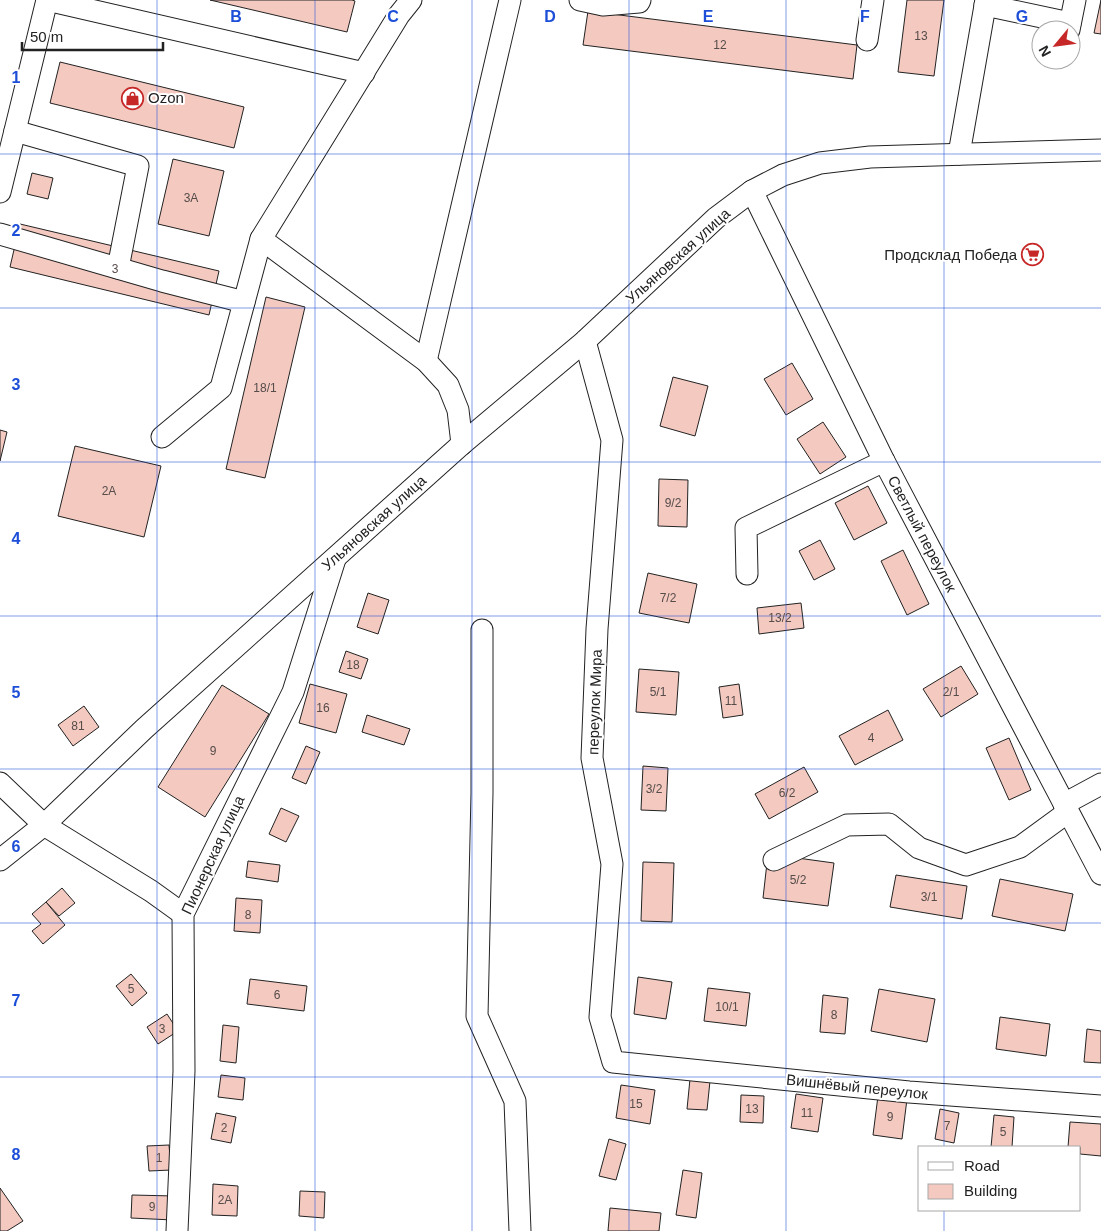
<svg xmlns="http://www.w3.org/2000/svg" width="1101" height="1231" font-family="Arial,sans-serif">
	<rect width="100%" height="100%" fill="#fff"/>
	<g fill="#f3c9c0" stroke="#222">
		<path d="M210 0H352L355 1 347 32Z"/>
		<path d="M907 0H944L934 76 898 72Z"/>
		<path d="M1101 0V34L1094 33Z"/>
		<path d="M588 11 857 45 853 79 583 45Z"/>
		<path d="M60 62 244 107 234 148 50 103Z"/>
		<path d="M173 159 224 171 209 236 158 224Z"/>
		<path d="M32 173 53 178 48 199 27 194Z"/>
		<path d="M20 224 219 271 209 315 10 267Z"/>
		<path d="M266 297 305 307 265 478 226 469Z"/>
		<path d="M792 363 813 399 786 415 764 379Z"/>
		<path d="M673 377 708 386 695 436 660 426Z"/>
		<path d="M823 422 846 457 820 474 797 439Z"/>
		<path d="M0 430 7 432 0 461Z"/>
		<path d="M75 446 161 466 144 537 58 516Z"/>
		<path d="M659 479 688 480 687 527 658 526Z"/>
		<path d="M868 486 887 523 854 540 835 503Z"/>
		<path d="M820 540 835 569 814 580 799 551Z"/>
		<path d="M903 550 929 604 907 615 881 561Z"/>
		<path d="M648 573 697 584 689 623 639 613Z"/>
		<path d="M368 593 389 600 378 634 357 627Z"/>
		<path d="M801 603 804 628 759 634 757 608Z"/>
		<path d="M346 651 368 659 361 679 339 672Z"/>
		<path d="M961 666 978 694 941 717 923 689Z"/>
		<path d="M639 669 679 672 676 715 636 712Z"/>
		<path d="M310 684 347 694 336 733 299 723Z"/>
		<path d="M739 684 743 715 723 718 719 687Z"/>
		<path d="M222 685 269 714 205 817 158 787Z"/>
		<path d="M84 706 99 727 73 746 58 725Z"/>
		<path d="M888 710 903 740 855 765 839 736Z"/>
		<path d="M367 715 410 729 404 745 362 732Z"/>
		<path d="M1009 738 1031 790 1009 800 986 748Z"/>
		<path d="M306 746 320 752 306 784 292 778Z"/>
		<path d="M643 766 668 768 666 811 641 810Z"/>
		<path d="M804 767 818 792 769 819 755 794Z"/>
		<path d="M281 808 299 816 286 842 269 834Z"/>
		<path d="M768 854 834 863 828 906 763 898Z"/>
		<path d="M248 861 280 865 278 882 246 877Z"/>
		<path d="M643 862 674 863 672 922 641 921Z"/>
		<path d="M896 875 967 886 962 919 890 907Z"/>
		<path d="M1000 879 1073 894 1065 931 992 916Z"/>
		<path d="M62 888 75 903 59 916 46 902Z"/>
		<path d="M236 898 262 900 260 933 234 931Z"/>
		<path d="M46 902 65 925 43 944 32 931 41 924 32 914Z"/>
		<path d="M131 974 147 993 132 1006 116 986Z"/>
		<path d="M638 977 672 982 666 1019 634 1014Z"/>
		<path d="M250 979 307 986 304 1011 247 1004Z"/>
		<path d="M708 988 750 993 746 1026 704 1021Z"/>
		<path d="M879 989 935 999 927 1042 871 1031Z"/>
		<path d="M823 995 848 998 845 1034 820 1032Z"/>
		<path d="M167 1014 178 1031 158 1044 147 1027Z"/>
		<path d="M1000 1017 1050 1024 1046 1056 996 1049Z"/>
		<path d="M223 1025 239 1027 236 1063 220 1061Z"/>
		<path d="M1087 1029 1101 1031V1063L1084 1062Z"/>
		<path d="M221 1075 245 1078 243 1100 218 1097Z"/>
		<path d="M690 1079 710 1081 707 1110 687 1109Z"/>
		<path d="M621 1085 655 1090 650 1124 616 1118Z"/>
		<path d="M796 1094 823 1098 818 1132 791 1128Z"/>
		<path d="M741 1095 764 1096 763 1123 740 1122Z"/>
		<path d="M878 1096 907 1099 902 1139 873 1135Z"/>
		<path d="M940 1109 959 1113 954 1143 935 1139Z"/>
		<path d="M216 1113 236 1117 231 1143 211 1139Z"/>
		<path d="M994 1115 1014 1117 1012 1147H991Z"/>
		<path d="M1070 1122 1101 1124V1156L1080 1154V1147H1068Z"/>
		<path d="M609 1139 626 1144 616 1180 599 1176Z"/>
		<path d="M169 1145 171 1170 149 1171 147 1146Z"/>
		<path d="M683 1170 702 1173 696 1218 676 1215Z"/>
		<path d="M213 1184 238 1186 237 1216 212 1215Z"/>
		<path d="M0 1188 23 1221 7 1231H0Z"/>
		<path d="M300 1191 325 1192 324 1218 299 1216Z"/>
		<path d="M132 1195 174 1196 173 1220 131 1218Z"/>
		<path d="M610 1208 661 1213 659 1231H608Z"/>
	</g>
	<g fill="none" stroke-linecap="round" stroke-linejoin="round">
		<defs>
			<g id="minor">
				<path d="M47 0 364 73"/>
				<path d="M411 0 399 15 261 239 426 361 448 385 458 410 462 444"/>
				<path d="M580 0 603 5 639 2 640 0"/>
				<path d="M985 5 1070 23"/>
				<path d="M1069 30 1075 0"/>
				<path d="M867 40 873 0"/>
				<path d="M15 131 138 166 118 268"/>
				<path d="M959 154 986 0"/>
				<path d="M752 191 884 461 1101 874"/>
				<path d="M0 192 47 0"/>
				<path d="M0 234 162 281 244 302"/>
				<path d="M585 341 612 440 597 629 592 758 612 864 600 1017 613 1062 909 1092 1101 1106"/>
				<path d="M426 361 510 0"/>
				<path d="M162 437 221 388 261 239"/>
				<path d="M747 574 746 528 884 461"/>
				<path d="M482 630V793L477 1016 515 1101 520 1231"/>
				<path d="M0 783 44 825 151 891 183 914"/>
				<path d="M1064 804 1101 784"/>
				<path d="M0 860 44 825 144 729 462 444 585 341 716 218 752 191 783 175 820 163 870 157 1101 150"/>
				<path d="M774 860 847 825 889 824 919 848 966 865 1020 847 1068 812"/>
				<path d="M177 1231 184 1071 183 914 293 692 335 559"/>
			</g>
		</defs>
		<use href="#minor" stroke="#222" stroke-width="23"/>
		<use href="#minor" stroke="#fff" stroke-width="21"/>
	</g>
	<path fill="none" stroke="#1d4ed8" stroke-width="1" stroke-opacity="0.55" d="M157 0V1231M315 0V1231M472 0V1231M629 0V1231M786 0V1231M944 0V1147M0 154H1101M0 308H1101M0 462H1101M0 616H1101M0 769H1101M0 923H1101M0 1077H1101M944 1210V1231"/>
	<defs>
		<symbol id="shop-ring" viewBox="-11 -11 22 22"><circle r="9.5" fill="#fff" stroke="#c62828" stroke-width="1.5"/><path d="M-5-2.5h2.3a2.7 3.5 0 0 1 5.4 0H5L5.5 6h-11ZM-1.5-2.5h3a1.5 2.3 0 0 0-3 0Z" fill="#c62828"/></symbol>
		<symbol id="supermarket-ring" viewBox="-11 -11 22 22"><circle r="9.5" fill="#fff" stroke="#c62828" stroke-width="1.5"/><path d="M-6-5.5h2.5l.6 2H6L4.5 2H-2.5L-4.4-4H-6ZM-1.5 3.2a1.3 1.3 0 1 0 .1 0ZM3 3.2a1.3 1.3 0 1 0 .1 0Z" fill="#c62828"/></symbol>
	</defs>
	<g fill-rule="evenodd">
		<use href="#shop-ring" x="120" y="86" width="25" height="25"/>
		<use href="#supermarket-ring" x="1020" y="242" width="25" height="25"/>
	</g>
	<g text-anchor="middle" stroke-width="4" stroke-linejoin="round" paint-order="stroke">
		<g font-size="12" fill="#564c4a">
			<text x="921" y="40">13</text>
			<text x="720" y="49">12</text>
			<text x="191" y="202">3А</text>
			<text x="115" y="273">3</text>
			<text x="265" y="392">18/1</text>
			<text x="109" y="495">2А</text>
			<text x="673" y="507">9/2</text>
			<text x="668" y="602">7/2</text>
			<text x="780" y="622">13/2</text>
			<text x="353" y="669">18</text>
			<text x="658" y="696">5/1</text>
			<text x="951" y="696">2/1</text>
			<text x="731" y="705">11</text>
			<text x="323" y="712">16</text>
			<text x="78" y="730">81</text>
			<text x="871" y="742">4</text>
			<text x="213" y="755">9</text>
			<text x="654" y="793">3/2</text>
			<text x="787" y="797">6/2</text>
			<text x="798" y="884">5/2</text>
			<text x="929" y="901">3/1</text>
			<text x="248" y="919">8</text>
			<text x="131" y="993">5</text>
			<text x="277" y="999">6</text>
			<text x="727" y="1011">10/1</text>
			<text x="834" y="1019">8</text>
			<text x="162" y="1033">3</text>
			<text x="636" y="1108">15</text>
			<text x="752" y="1113">13</text>
			<text x="807" y="1117">11</text>
			<text x="890" y="1121">9</text>
			<text x="947" y="1130">7</text>
			<text x="224" y="1132">2</text>
			<text x="1003" y="1136">5</text>
			<text x="159" y="1162">1</text>
			<text x="225" y="1204">2А</text>
			<text x="152" y="1211">9</text>
		</g>
		<g font-size="15" fill="#222" stroke="#fff" text-anchor="start">
			<text x="148" y="103">Ozon</text>
			<text x="1017" y="260" text-anchor="end">Продсклад Победа</text>
		</g>
		<g font-size="15" fill="#222" stroke="#fff">
			<text transform="translate(678 256) rotate(-42)" y="5">Ульяновская улица</text>
			<text transform="translate(374 523) rotate(-42)" y="5">Ульяновская улица</text>
			<text transform="translate(922 534) rotate(62)" y="5">Светлый переулок</text>
			<text transform="translate(595 702) rotate(-88)" y="5">переулок Мира</text>
			<text transform="translate(213 855) rotate(-65)" y="5">Пионерская улица</text>
			<text transform="translate(857 1087) rotate(6)" y="5">Вишнёвый переулок</text>
		</g>
	</g>
	<g font-size="16" text-anchor="middle" font-weight="bold" fill="#1d4ed8" stroke="#fff" stroke-width="4" stroke-linejoin="round" paint-order="stroke">
		<text x="236" y="22">B</text>
		<text x="393" y="22">C</text>
		<text x="550" y="22">D</text>
		<text x="708" y="22">E</text>
		<text x="865" y="22">F</text>
		<text x="1022" y="22">G</text>
		<text x="16" y="83">1</text>
		<text x="16" y="236">2</text>
		<text x="16" y="390">3</text>
		<text x="16" y="544">4</text>
		<text x="16" y="698">5</text>
		<text x="16" y="852">6</text>
		<text x="16" y="1006">7</text>
		<text x="16" y="1160">8</text>
	</g>
	<rect x="918" y="1146" width="162" height="65" fill="#ffffff" stroke="#a7a7a7"/>
	<rect x="928" y="1162" width="25" height="8" fill="#ffffff" stroke="#a7a7a7"/>
	<text x="964" y="1171" font-size="15" fill="#222222">Road</text>
	<rect x="928" y="1184" width="25" height="15" fill="#f3c9c0" stroke="#a7a7a7"/>
	<text x="964" y="1196" font-size="15" fill="#222222">Building</text>
	<g transform="translate(1056 45) rotate(241)"><circle r="24" fill="#ffffff" stroke="#a7a7a7"/>
	<path d="M0-4L9 19L0 12L-9 19Z" fill="#c62828"/>
	<text y="-8" font-size="14" font-weight="bold" text-anchor="middle" fill="#222222">N</text>
	</g>
	<path d="M22 42v8h141v-8" fill="none" stroke="#222222" stroke-width="2.5"/>
	<text x="30" y="42" font-size="15" fill="#222222" stroke="#ffffff" stroke-width="4" paint-order="stroke">50 m</text>
</svg>
